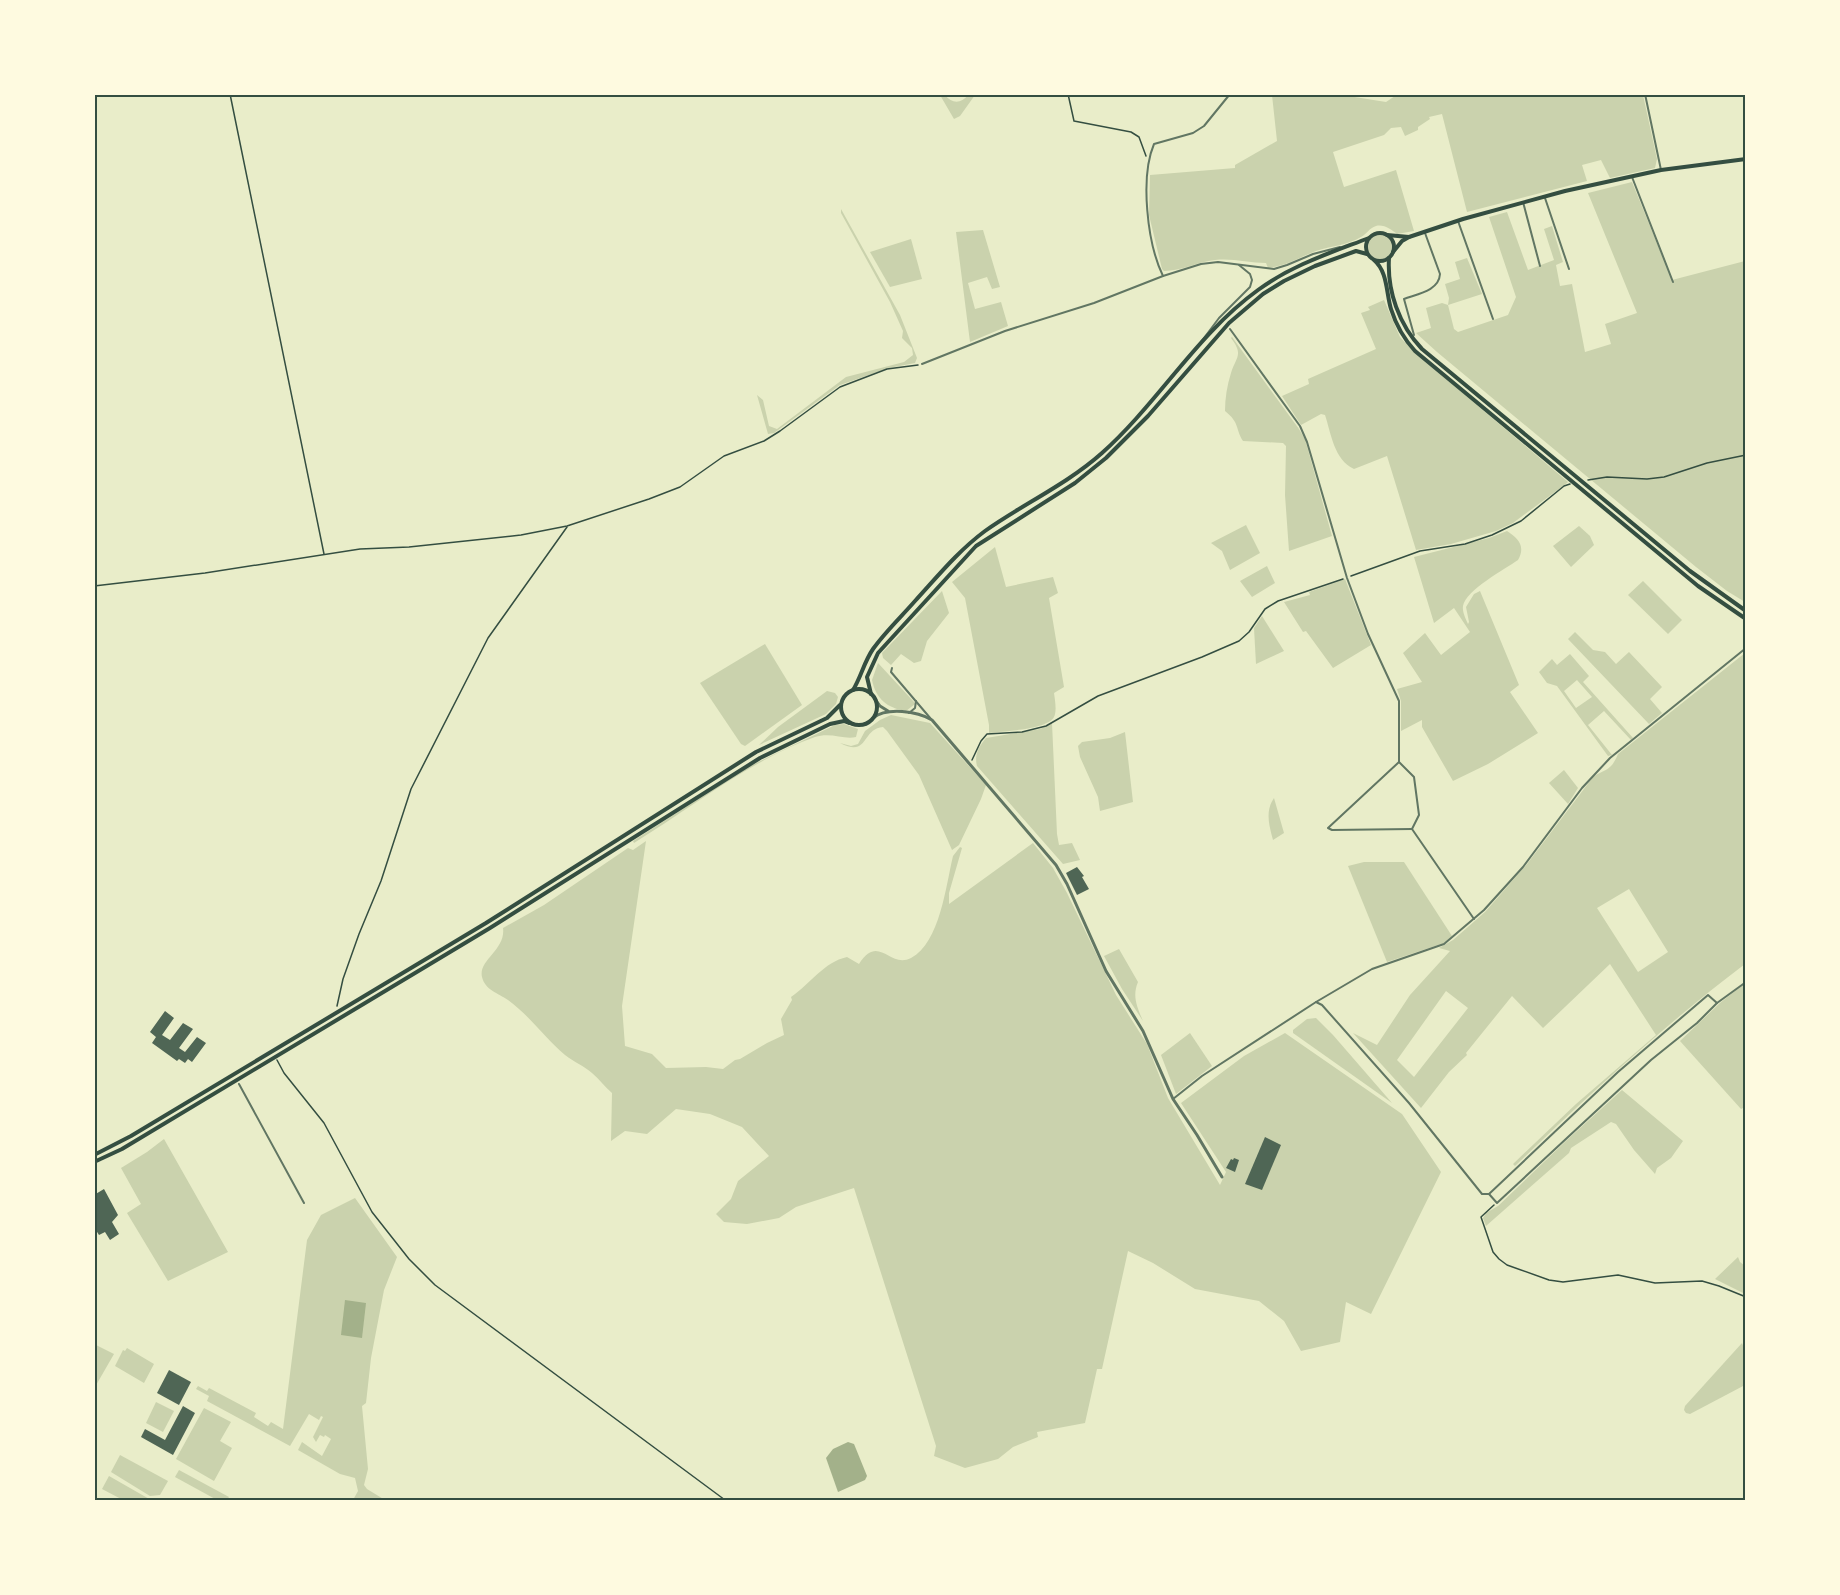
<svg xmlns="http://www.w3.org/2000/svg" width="1840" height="1595" font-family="'PT Sans',sans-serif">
	<rect width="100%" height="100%" fill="#e9edc9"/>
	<g fill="#cad2ad" fill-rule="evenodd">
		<path d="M1398 94 1643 95 1657 159 1655 168 1610 178 1601 160 1582 165 1587 181 1467 212 1442 114 1429 117 1430 119 1418 127V130L1405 136 1401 127 1391 128 1384 135 1333 152 1344 187 1396 170 1414 231 1397 234C1392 230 1384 224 1376 226 1369 228 1367 234 1361 237 1348 245 1331 246 1316 251 1300 257 1286 266 1268 268L1266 263C1249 263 1232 258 1215 260 1197 262 1182 271 1164 271L1162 269 1149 215 1150 175 1235 168V165L1277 141 1272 95H1342L1386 102Z"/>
		<path d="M940 95H945C952 104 961 104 968 95H975L960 116 954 119Z"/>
		<path d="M1632 182 1672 280 1745 261V602L1727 591 1696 567 1437 352 1416 333 1431 328 1426 308 1442 303 1448 305 1449 298 1445 284 1460 279 1455 262 1467 258 1482 294 1448 305 1454 329 1458 332 1508 315 1516 297 1489 217 1507 212 1528 270 1554 260 1544 229 1552 226 1563 262 1556 265 1560 286 1572 284 1585 352 1611 344 1605 324 1637 313 1588 193Z"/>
		<path d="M841 209 900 315 917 358 915 363 889 368 840 385 774 433 768 434 757 395 763 400 769 426 777 429 846 377 904 362 913 355 912 348 902 338 903 331 890 302 841 213Z"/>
		<path d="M983 230 1000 287 992 289 987 277 968 283 975 309 1001 302 1008 326 970 342 956 232Z"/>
		<circle cx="1380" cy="247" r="12"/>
		<path d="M911 239 922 279 890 287 870 252Z"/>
		<path d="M1384 300 1400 337 1414 352 1568 482 1567 483 1513 523 1496 531 1451 544 1416 550 1387 456 1354 469C1334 460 1331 433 1325 415L1321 414 1301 425 1282 396 1309 384 1308 379 1376 349 1361 313 1370 310 1368 307Z"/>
		<path d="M1232 337 1299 429 1305 439 1332 536 1289 551 1285 495 1286 446 1283 443 1243 441C1235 428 1240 423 1225 411 1225 398 1227 386 1231 373 1236 357 1244 355 1231 338Z"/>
		<path d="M1246 525 1260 553 1230 570 1222 551 1211 543Z"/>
		<path d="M1579 526 1590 536 1594 545 1571 567 1553 546Z"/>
		<path d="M1507 531C1518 538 1526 546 1518 560 1505 569 1466 590 1463 606 1462 612 1466 619 1468 624L1469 622 1466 607 1474 594 1480 591 1519 685 1510 692 1538 733 1488 764 1453 781 1422 727V720L1401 731V701L1397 689 1422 682 1403 653 1425 633 1441 655 1470 632 1454 608 1434 623 1414 557 1489 538Z"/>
		<path d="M995 547 1006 587 1053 577 1058 593 1049 598 1064 687 1054 693C1055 700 1057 711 1054 717 1047 730 1003 731 989 733V725L965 598 952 582Z"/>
		<path d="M1267 566 1275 583 1252 597 1240 581Z"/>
		<path d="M1345 579 1371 645 1333 668 1306 631 1303 632 1284 602 1310 595 1309 592Z"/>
		<path d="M1643 581 1682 620 1668 634 1628 595Z"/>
		<path d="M942 591 949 613 927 641 921 661 914 663 901 654 891 665 883 658 882 653Z"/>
		<path d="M1262 616 1284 651 1256 664 1254 628Z"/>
		<path d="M1575 632 1593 650 1605 652 1616 664 1629 652 1662 687 1650 699 1662 713 1649 724 1568 639Z"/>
		<path d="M765 644 802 705 745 746 741 744 700 683Z"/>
		<path d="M1745 653V964C1664 1025 1589 1095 1515 1166L1513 1164 1576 1104 1656 1035 1610 964 1543 1028 1512 996 1466 1053 1467 1055 1449 1072 1421 1108 1353 1033 1377 1045 1410 995 1450 951 1439 948 1453 940 1485 912 1527 864 1593 777C1607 768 1611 771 1618 754ZM1629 889 1668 952 1638 972 1597 908ZM1446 991 1468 1008 1414 1077 1397 1060Z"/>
		<path d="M1570 654 1589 676 1583 682 1633 738 1631 740 1604 711 1588 725 1612 755 1608 756 1557 686 1547 683 1539 672 1552 659 1557 665ZM1577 680 1592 697 1576 708 1564 691Z"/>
		<path d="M878 663 914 702 915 704 906 711C887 708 876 699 872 680Z"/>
		<path d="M827 691 835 693 838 697 836 704 826 714 759 745 778 727Z"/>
		<path d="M891 715 930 723 986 785 981 799 959 845 952 850 919 775 887 731 883 727C861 729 869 758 840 743L851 746 858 744 865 731 880 720Z"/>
		<path d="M1052 723 1057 834 1059 845 1072 843 1080 860 1063 864 977 766C974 755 979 746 986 738L1040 729Z"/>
		<path d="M844 724 858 729 856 737C844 740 831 732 815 737 754 758 689 809 634 843L633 841 750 766 835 725Z"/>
		<path d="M1125 732 1133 802 1100 811 1098 797 1080 757 1078 746 1082 742 1110 738Z"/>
		<path d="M1564 770 1578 788 1568 804 1549 783Z"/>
		<path d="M1274 798 1284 833 1273 840C1269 825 1265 811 1274 798Z"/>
		<path d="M646 841 622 1006 625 1046 652 1054 666 1068 706 1067 723 1069 735 1060 740 1059 767 1043 784 1035 781 1019 792 1000 791 997C810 984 824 962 847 957L859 964C879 933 889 969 911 958 940 943 946 885 953 856L960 847 962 848 949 893V904L1033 843 1053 868 1067 893 1116 995 1147 1044 1168 1098 1220 1185 1226 1172 1181 1103 1244 1056 1285 1033 1402 1114 1441 1172 1371 1314 1346 1302 1340 1342 1301 1351 1284 1321 1259 1301 1195 1289 1153 1263 1128 1251 1102 1369H1097L1085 1423 1037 1432 1038 1437 1013 1447 998 1459 965 1468 934 1456 936 1446 854 1188 796 1207 779 1218 747 1224 724 1222 716 1214 731 1199 738 1181 769 1156 742 1127 710 1114 676 1109 647 1134 625 1131 611 1141 612 1093C605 1087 599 1079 592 1073 584 1066 574 1062 565 1055 545 1038 530 1016 508 1000 498 993 485 990 482 977 478 960 506 950 503 928L544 905 628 848 633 850Z"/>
		<path d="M1364 862H1404L1452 936 1444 943 1387 962 1348 866Z"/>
		<path d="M1119 949 1138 982C1132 996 1137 1007 1143 1021L1122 989 1104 956Z"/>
		<path d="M1745 983V1107L1741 1109 1680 1041 1720 1003Z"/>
		<path d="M1316 1018 1333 1035 1392 1103 1293 1033V1030L1307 1019Z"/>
		<path d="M1190 1033 1212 1066 1176 1094 1161 1055Z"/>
		<path d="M1622 1090 1683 1141 1671 1158 1657 1168 1655 1174 1634 1150 1616 1124 1611 1122 1571 1148 1569 1153 1486 1226 1483 1218 1486 1213 1498 1206 1568 1139Z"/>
		<path d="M164 1139 228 1252 168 1281 127 1213 141 1204 121 1168 147 1152Z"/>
		<path d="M355 1198 397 1257 384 1290 371 1358 366 1403 362 1406 368 1469 364 1485 367 1489 385 1500H353L358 1491 355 1478 340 1474 298 1450 302 1442 322 1456 331 1439 325 1435 324 1437 320 1435 316 1442 313 1437 323 1417 321 1416 319 1420 309 1414 290 1446 207 1401 209 1396 196 1389 198 1386 207 1391 209 1388 256 1413 254 1417 268 1426 271 1422 283 1429 307 1240 321 1215Z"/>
		<path d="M1738 1257 1740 1262 1745 1266V1294L1715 1279Z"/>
		<path d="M1742 1343 1745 1351V1385L1690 1414 1686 1413 1684 1410 1685 1406Z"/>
		<path d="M94 1344 114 1354 95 1387H94Z"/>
		<path d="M127 1348 154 1364 144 1383 115 1366 123 1350 125 1351Z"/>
		<path d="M156 1402 174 1411 163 1432 146 1423Z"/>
		<path d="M204 1408 231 1422 220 1441 232 1448 214 1481 176 1459Z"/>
		<path d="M120 1455 168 1481 160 1495 150 1496 111 1472Z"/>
		<path d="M179 1470 229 1497 227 1500H217L175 1477Z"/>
		<path d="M109 1476 151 1500H123L102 1489Z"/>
	</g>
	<g fill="#a3b18a">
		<path d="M345 1300 366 1303 362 1338 341 1335Z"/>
		<path d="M848 1442 854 1444 867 1476 865 1480 838 1492 826 1458 833 1449Z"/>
	</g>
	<g fill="#4f6655">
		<path d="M1077 867 1084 876 1082 877 1089 889 1077 895 1066 873Z"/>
		<path d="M165 1011 174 1018 162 1035 170 1040 183 1023 193 1029 179 1048 185 1052 197 1037 206 1043 192 1062 188 1059 185 1063 179 1059 177 1061 152 1043 156 1037 150 1032Z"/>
		<path d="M1265 1137 1281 1145 1262 1190 1245 1184Z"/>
		<path d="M1234 1158 1239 1160 1235 1172 1226 1168 1231 1159 1233 1160Z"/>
		<path d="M104 1189 118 1215 112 1222 119 1234 110 1240 105 1232 99 1235 94 1227V1195Z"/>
		<path d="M169 1370 191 1382 179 1405 157 1393Z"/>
		<path d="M183 1406 195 1413 173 1455 141 1437 145 1429 165 1440Z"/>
	</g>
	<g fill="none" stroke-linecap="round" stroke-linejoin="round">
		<g stroke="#344e41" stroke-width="1.5">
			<path d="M230 94 324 554"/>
			<path d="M1068 94 1074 121 1131 132 1139 137 1146 156"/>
			<path d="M1588 480 1607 477 1647 479 1664 477 1707 463 1746 455"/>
			<path d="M1351 576 1420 551 1465 544 1492 535 1521 521 1564 486 1570 484"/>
			<path d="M94 586 205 573 360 549 409 547 521 535 567 526 649 499 680 487 724 456 764 441 780 431 840 387 887 369 918 365"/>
			<path d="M972 760 981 741 987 734 1022 732 1046 726 1098 696 1202 657 1239 641 1249 632 1265 609 1278 601 1343 579"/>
			<path d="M337 1006 343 979 359 934 381 881 411 789 488 638 567 527"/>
			<path d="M277 1060 284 1073 324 1123 372 1212 409 1259 435 1285 725 1500"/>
			<path d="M1494 1205 1481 1217 1493 1252 1499 1259 1507 1265 1549 1280 1563 1282 1618 1275 1655 1283 1702 1281 1719 1286 1746 1297"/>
		</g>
		<g stroke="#617663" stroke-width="2">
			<path d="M1645 94 1661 170"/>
			<path d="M1632 177 1673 282"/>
			<path d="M1545 198 1569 269"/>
			<path d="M1523 202 1540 266"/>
			<path d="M1458 221 1493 319"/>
			<path d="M1163 276C1147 243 1140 177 1154 144L1193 133 1204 126 1230 94"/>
			<path d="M1230 329 1300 426 1307 442 1347 578 1368 634 1399 701V762L1414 777 1419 815 1412 829 1474 919"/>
			<path d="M1414 335 1404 299C1417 294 1439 291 1440 274L1425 233"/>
			<path d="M1201 342 1219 318 1250 287 1252 280 1250 274 1239 265"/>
			<path d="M922 364 1005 331 1094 303 1163 276 1201 264 1218 262 1274 269 1287 265 1313 254 1340 247"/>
			<path d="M892 668 891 672 931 719"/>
			<path d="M909 713 915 708 916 701"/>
			<path d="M1399 762 1328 828 1332 830 1412 829"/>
			<path d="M1316 1002 1372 969 1444 944 1484 910 1523 867 1582 788 1610 758 1746 648"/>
			<path d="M239 1084 304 1203"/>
			<path d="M1173 1099 1202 1076 1316 1002 1322 1005 1409 1103 1482 1194H1489L1497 1203 1651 1060 1697 1023 1717 1003 1746 982"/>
			<path d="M1489 1194 1618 1072 1708 995 1717 1003"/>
		</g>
		<g stroke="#617663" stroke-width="3">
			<path d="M875 699 880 706 888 711"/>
			<path d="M873 718C887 707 917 711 932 720L1056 865 1067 884 1106 971 1143 1031 1173 1099 1197 1135 1222 1177"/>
		</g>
		<g stroke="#344e41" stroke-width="4">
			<path d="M1387 235 1409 237"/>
			<path d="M1393 252 1402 241 1409 237 1463 219 1565 191 1661 170 1746 159"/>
			<circle cx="859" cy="707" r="18"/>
			<path d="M853 690C861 677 864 662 873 649 885 632 901 617 915 601 937 577 958 551 985 531 1023 504 1066 485 1102 453 1158 403 1197 334 1258 290 1292 265 1330 253 1369 238"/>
			<path d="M871 694 867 677 878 653 976 546 1075 483 1106 458 1148 416 1229 323 1263 294 1284 281 1315 266 1356 251 1367 254"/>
			<path d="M94 1155 131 1136 486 923 756 752 827 718 840 705"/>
			<path d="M94 1162 122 1149 490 928 760 758 830 724 844 721 849 723"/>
		</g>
		<g stroke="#344e41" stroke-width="4">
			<circle cx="1380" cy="247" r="14"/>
			<path d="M1389 258C1387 291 1399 325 1422 349L1690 571 1746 611"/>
			<path d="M1374 260C1388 272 1386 293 1391 309 1396 325 1404 339 1415 351L1698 586 1746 619"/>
		</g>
	</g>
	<rect width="1840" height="1595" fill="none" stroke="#fefae0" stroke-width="192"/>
	<rect x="96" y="96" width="1648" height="1403" fill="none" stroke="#344e41" stroke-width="2"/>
</svg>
